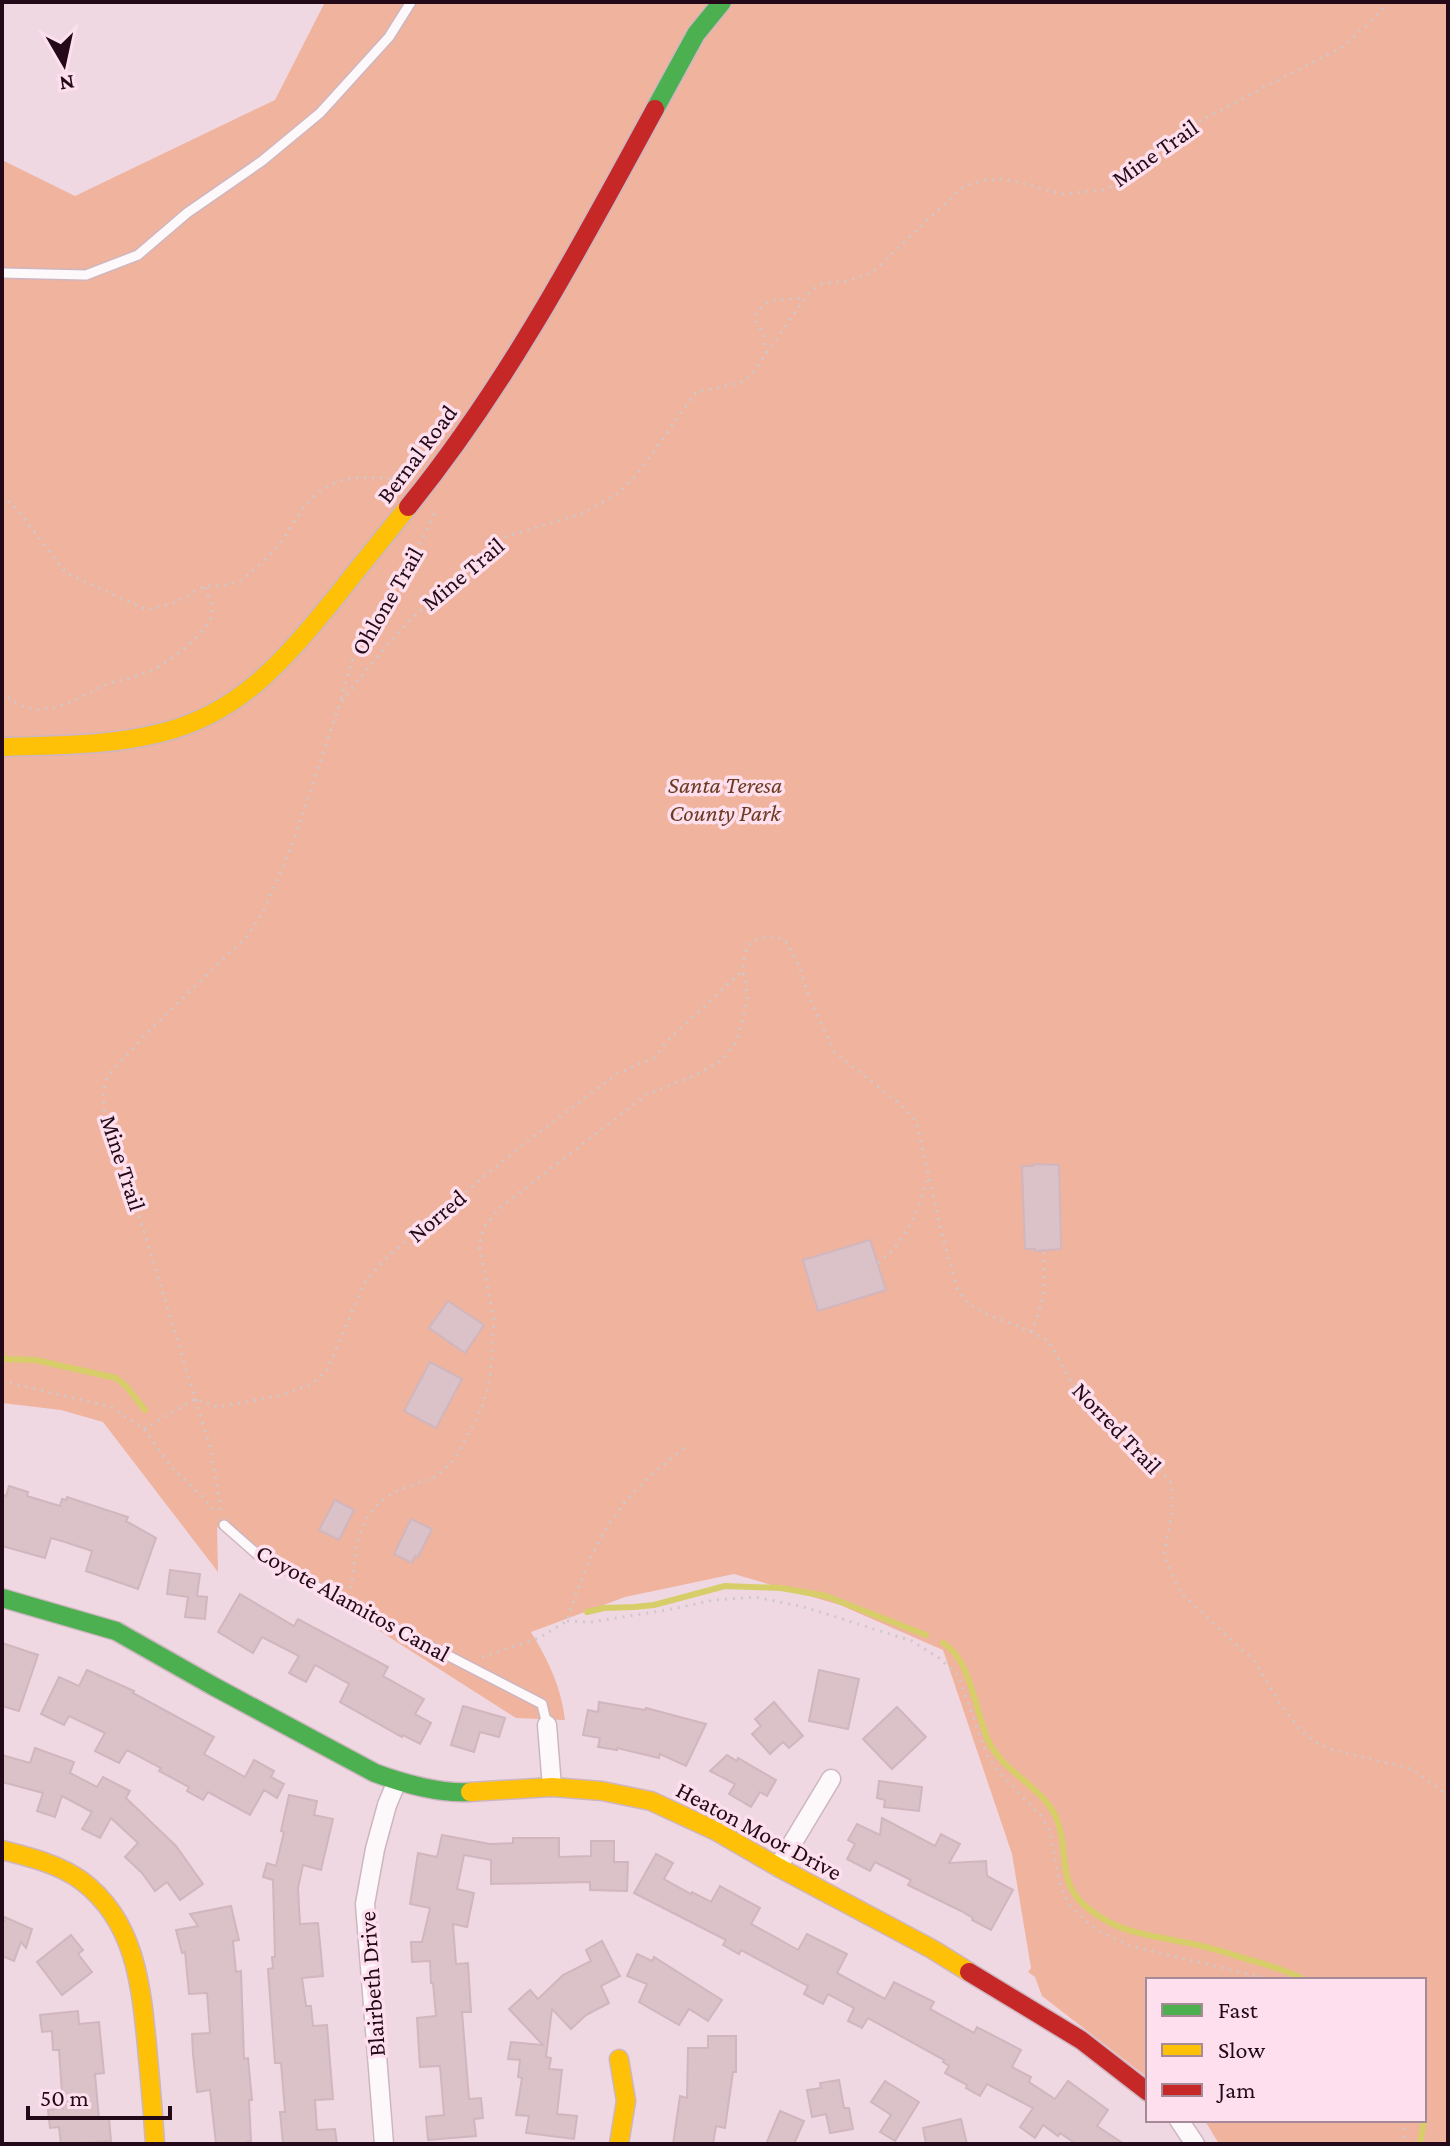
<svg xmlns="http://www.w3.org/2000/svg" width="1450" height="2146" font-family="'Crimson Pro',serif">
	<rect width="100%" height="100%" fill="#f0d8e3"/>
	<path fill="#efb39e" d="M325 2H1448V2144H1219L1207 2124 1202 2120H1424V1980H1148V2078L1042 1996 1035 1977 1028 1972 1031 1968 1012 1854 943 1650 840 1605 734 1574 625 1597 531 1632C548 1660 561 1686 565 1720L516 1718 217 1527 218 1572 103 1422 61 1410 2 1403V160L75 196 275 100Z"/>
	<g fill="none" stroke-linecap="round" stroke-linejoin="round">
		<g stroke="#d7ce6a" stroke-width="6">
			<path d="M2 1359 35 1360 116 1378 126 1386 145 1410"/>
			<path d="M587 1612 604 1608 634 1607 654 1605 725 1586 781 1588 826 1596 926 1635"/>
			<path d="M943 1643C971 1659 975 1711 988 1740 1002 1772 1041 1785 1056 1817 1069 1846 1057 1879 1082 1903 1113 1932 1143 1934 1183 1942 1207 1946 1230 1954 1254 1961 1271 1966 1289 1971 1305 1980"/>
			<path d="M1420 2144 1424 2120"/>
		</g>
	</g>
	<g fill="#dbc1c8" stroke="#d1b6be" stroke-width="2">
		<path d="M1033 1164 1059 1165 1061 1249 1035 1251V1249H1025L1022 1166H1033Z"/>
		<path d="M870 1240 886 1290 818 1311 803 1260Z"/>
		<path d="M448 1301 484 1325 465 1353 429 1328Z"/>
		<path d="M430 1362 462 1379 436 1428 404 1411Z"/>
		<path d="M9 1486 28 1492 27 1496 60 1506 62 1499 66 1500 67 1497 128 1517 126 1521 156 1538 138 1589 86 1571 92 1551 65 1542 51 1538 45 1558 2 1546V1495L6 1496Z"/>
		<path d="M335 1500 354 1510 339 1540 319 1530Z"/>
		<path d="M411 1519 432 1529 418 1557 415 1556 412 1563 394 1554Z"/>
		<path d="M170 1570 200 1574 197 1596 207 1597 205 1619 185 1617 188 1597 167 1594Z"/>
		<path d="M240 1594 294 1626 298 1619 388 1667 383 1676 424 1699 415 1714 431 1723 420 1744 403 1735 402 1737 340 1702 349 1684 315 1665 306 1682 289 1673 299 1656 262 1637 253 1653 218 1632Z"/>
		<path d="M2 1643 38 1655 19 1711 2 1706Z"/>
		<path d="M87 1670 134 1691 133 1693 214 1737 204 1754 245 1777 254 1760 274 1771 271 1777 284 1784 277 1798 264 1790 250 1815 208 1792 203 1800 187 1791 189 1787 159 1771 161 1768 127 1750 119 1763 95 1751 105 1733 69 1716 64 1725 41 1714 59 1677 79 1686Z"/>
		<path d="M819 1670 859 1679 848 1729 809 1721Z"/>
		<path d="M599 1702 645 1710 646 1708 706 1724 686 1766 660 1754 659 1758 617 1748V1750L598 1747 600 1738 583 1735 588 1710 598 1712Z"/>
		<path d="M774 1702 803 1736 789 1748 783 1742 770 1754 752 1734 761 1726 755 1719Z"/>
		<path d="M463 1706 505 1718 499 1737 480 1732 474 1752 451 1745Z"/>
		<path d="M897 1707 926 1737 892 1769 863 1739Z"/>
		<path d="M35 1748 74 1762 70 1773 97 1787 103 1777 130 1791 126 1798 176 1846 203 1884 180 1900 167 1882 155 1891 142 1873 125 1857 138 1843 111 1818 100 1838 82 1829 92 1812 62 1796 55 1817 37 1811 43 1793 2 1782V1755L30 1763Z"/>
		<path d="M727 1755 737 1761 738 1758 776 1780 767 1796 760 1792 751 1807 729 1794 735 1784 710 1771Z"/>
		<path d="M879 1781 922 1787 919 1811 884 1807 885 1800 877 1798Z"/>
		<path d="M289 1795 317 1801 314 1815 333 1819 321 1870 303 1865 298 1888 300 1924 318 1923 321 1953 323 1976 302 1978 306 2006H311L313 2026 327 2025 333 2099 315 2100 317 2130 335 2129 337 2144H283L280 2112H285L281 2063H275L268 1969 273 1968 272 1957H275L273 1880 263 1877 267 1863 276 1866 284 1832 281 1831Z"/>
		<path d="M882 1818 935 1846 941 1834 960 1844 949 1863 986 1861 987 1876 1013 1890 991 1930 972 1920 973 1918 961 1911 908 1885 911 1880 875 1862 870 1871 847 1859 855 1844 848 1840 857 1824 880 1835Z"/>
		<path d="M442 1835 490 1844 513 1843V1838H559V1857L591 1856V1841H614V1862H628L627 1891 590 1890V1882L491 1884V1860L464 1855 457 1889 474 1893 467 1927 453 1924 456 1964 468 1963 471 2012H462L469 2099 481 2098 483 2118 474 2119 476 2136 428 2140 426 2117 444 2115 440 2066 420 2067 417 2018 436 2016 433 1983H431L430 1961 412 1962 411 1942H422L430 1908 410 1904 418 1853 437 1857Z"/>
		<path d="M656 1854 673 1863 664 1879 691 1894 692 1892 711 1902 720 1886 760 1908 751 1924 777 1938 798 1950 807 1934 847 1954 837 1973 885 1999 894 1982 934 2002 930 2009 974 2033 977 2027 1021 2050 1012 2067 1031 2077 1029 2082 1055 2099 1068 2081 1108 2110 1097 2126 1124 2144H1076L1060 2133 1058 2136 1043 2125 1035 2138 1020 2127 1033 2108 987 2084 980 2096 966 2088 967 2085 945 2073 949 2066 943 2062 944 2060 868 2018 862 2028 848 2021 854 2008 828 1994 823 2004 804 1994 808 1986 741 1950 739 1954 723 1945 726 1940 634 1893Z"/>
		<path d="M231 1906 239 1940 233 1941 236 1972 241 1971 244 2059 248 2058 252 2100H249L251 2141 246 2142V2144H216L210 2090 197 2092 193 2054 192 2034 210 2033 207 1993 189 1994 185 1952 182 1953 176 1930 198 1926 190 1914Z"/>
		<path d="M2 1916 32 1929 26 1948 21 1942 14 1961 2 1956V1919L4 1920Z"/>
		<path d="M71 1935 83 1950 78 1954 92 1972 62 1995 37 1962Z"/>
		<path d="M602 1941 620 1976 601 1986 609 2003 586 2015 571 2029 552 2009 546 2057 551 2058 549 2069 562 2070 557 2114 577 2116 574 2139 526 2133 529 2116 516 2115 522 2078 518 2077 520 2060 508 2059 511 2042 543 2045 509 2009 530 1990 538 1999 563 1975 591 1961 586 1950Z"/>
		<path d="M637 1954 652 1961 654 1957 722 2000 708 2021 689 2009 679 2025 639 2002 647 1984 627 1976Z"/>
		<path d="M78 2011 79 2024 99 2022 104 2073 95 2074 99 2119 109 2118 111 2141 61 2144 59 2127 50 2128 48 2110 63 2108 59 2050H53L52 2031 42 2032 40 2015Z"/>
		<path d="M708 2036H736V2072H733L725 2128 716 2126 713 2144H673L680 2096 687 2098 688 2048H708Z"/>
		<path d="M839 2080 844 2108H849L853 2129 830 2133 826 2114 812 2117 807 2090 821 2088 820 2083Z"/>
		<path d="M885 2081 919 2102 895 2141 880 2132 891 2115 871 2102Z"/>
		<path d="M780 2111 804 2121 794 2144H766Z"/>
		<path d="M961 2119 967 2144H926L923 2128Z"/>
	</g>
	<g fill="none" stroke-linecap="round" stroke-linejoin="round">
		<defs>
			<g id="lane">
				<path d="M2 273 86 275 138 255 187 213 262 161 320 113 389 37 411 2"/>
				<path d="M224 1525 257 1554 348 1604 542 1704 547 1725"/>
			</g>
			<g id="street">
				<path d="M547 1725 552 1787"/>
				<path d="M778 1867 831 1779"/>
				<path d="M1179 2120 1195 2144"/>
				<path d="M384 2144 365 1904 375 1849 387 1805 397 1781"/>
			</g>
			<g id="fast">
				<path d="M655 109 696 34 722 2"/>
				<path d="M2 1598 116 1631 213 1686 375 1773C402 1783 441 1794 470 1792"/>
			</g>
			<g id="slow">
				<path d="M2 747C55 745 109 746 160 733 240 714 285 659 335 598 359 567 384 537 408 507"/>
				<path d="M470 1792 552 1787 602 1791 651 1801 716 1831 778 1867 932 1949 969 1972"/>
				<path d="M2 1850C29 1857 59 1864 82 1881 135 1921 141 1984 147 2046 150 2079 153 2111 155 2144"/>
				<path d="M619 2059 626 2101 619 2144"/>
			</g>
			<g id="jam">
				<path d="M408 507C507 385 580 247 655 109"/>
				<path d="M969 1972 1081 2040 1148 2092"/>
			</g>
		</defs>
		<use href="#lane" stroke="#ceb6c1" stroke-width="12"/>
		<use href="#street" stroke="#ceb6c1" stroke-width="21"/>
		<use href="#fast" stroke="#ceb6c1" stroke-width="21"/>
		<use href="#slow" stroke="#ceb6c1" stroke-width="21"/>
		<use href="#jam" stroke="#ceb6c1" stroke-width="21"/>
		<g stroke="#cfc8cb" stroke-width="3" stroke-dasharray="2 6" stroke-linecap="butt">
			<path d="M766 353 764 336 755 318C764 294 784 301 805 298"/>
			<path d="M2 496 15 507 66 573 147 610 177 602 204 586"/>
			<path d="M2 692C11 700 22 708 35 709 60 711 83 695 105 685 120 679 138 677 152 670 169 662 206 634 212 616 214 606 208 595 204 586 216 586 230 586 241 580 249 575 276 550 281 542 296 520 308 494 334 483 353 475 381 477 401 480"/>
			<path d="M341 699 356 647 391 597 399 573 416 552 436 511"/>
			<path d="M878 1263C907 1240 915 1216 927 1181"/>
			<path d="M1031 1332C1046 1298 1045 1287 1044 1250"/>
			<path d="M2 1381 111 1407 144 1429 172 1468 205 1499 215 1512"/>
			<path d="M144 1429 195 1399 218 1407 282 1395 312 1384 327 1370 364 1284 371 1274 392 1253 515 1151 618 1073 654 1058 667 1041 742 971"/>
			<path d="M221 1510 211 1450 133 1196 105 1120 103 1093 106 1081 111 1072 154 1026 247 936 262 914 293 843 340 703 387 645 410 620 490 546 507 536 581 514 618 493 636 476 696 392 731 385 746 380 759 364 809 293 821 284 846 281 870 274 964 186 985 180 1001 179 1017 182 1063 194 1102 190 1117 184 1171 139 1192 125 1346 45 1366 26 1388 2"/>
			<path d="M351 1588 357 1542 367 1518 379 1503 394 1492 435 1477 455 1459 482 1408 490 1380 494 1319 479 1245 484 1227 501 1207 647 1094 696 1075 722 1060 737 1041 743 1019 747 999 746 981 742 970 746 949 752 941 765 937H777L787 943 799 966 810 1000 835 1053 899 1103 916 1121 943 1238 958 1291 970 1305 988 1315 1021 1327 1049 1341 1071 1382 1103 1416 1141 1449 1172 1484V1513L1164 1555 1170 1571 1181 1593 1256 1663 1279 1702 1300 1730 1315 1742 1333 1750 1412 1769 1441 1790 1448 1801"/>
			<path d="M567 1621 591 1622 667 1610 714 1600 755 1597 804 1607 912 1641 939 1658 958 1675 987 1756 1000 1773 1042 1817 1050 1832 1060 1885 1069 1904 1086 1921 1098 1931 1131 1946 1274 1980"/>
			<path d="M482 1657 539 1638 567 1621C581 1577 599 1532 629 1497 645 1479 666 1463 685 1447"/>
			<path d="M1403 2120 1405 2144"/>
		</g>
		<use href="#lane" stroke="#fdf9fb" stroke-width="9"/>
		<use href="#street" stroke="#fdf9fb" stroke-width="18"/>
		<use href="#fast" stroke="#4caf50" stroke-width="18"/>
		<use href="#slow" stroke="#ffc107" stroke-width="18"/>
		<use href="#jam" stroke="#c62828" stroke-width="18"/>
	</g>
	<g text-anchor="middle" stroke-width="7" stroke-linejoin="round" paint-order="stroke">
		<g font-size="24" fill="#240a18" stroke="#fedfed">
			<text transform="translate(1155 153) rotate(-35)" y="8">Mine Trail</text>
			<text transform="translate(417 454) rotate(-53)" y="8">Bernal Road</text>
			<text transform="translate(463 574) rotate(-40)" y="8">Mine Trail</text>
			<text transform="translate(387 601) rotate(-60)" y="8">Ohlone Trail</text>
			<text transform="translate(123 1163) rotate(72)" y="8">Mine Trail</text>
			<text transform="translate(437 1216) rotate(-40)" y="8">Norred</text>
			<text transform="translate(1117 1428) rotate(46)" y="8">Norred Trail</text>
			<text transform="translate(353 1603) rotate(29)" y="8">Coyote Alamitos Canal</text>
			<text transform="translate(759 1831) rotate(28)" y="8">Heaton Moor Drive</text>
			<text transform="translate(372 1984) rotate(-94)" y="8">Blairbeth Drive</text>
		</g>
		<g font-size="24" font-style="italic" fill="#6a3b22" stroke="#fedfed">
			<text x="725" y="793">Santa Teresa<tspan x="725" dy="28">County Park</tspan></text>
		</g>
	</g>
	<rect width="1450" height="2146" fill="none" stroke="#240a18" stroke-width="8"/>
	<rect x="1146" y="1978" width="280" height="144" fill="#fedfed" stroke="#a78a98" stroke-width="2"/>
	<rect x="1162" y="2004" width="40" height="12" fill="#4caf50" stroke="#a78a98" stroke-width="2"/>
	<text x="1218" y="2018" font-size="24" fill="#240a18">Fast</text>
	<rect x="1162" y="2044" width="40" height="12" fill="#ffc107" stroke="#a78a98" stroke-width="2"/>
	<text x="1218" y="2058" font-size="24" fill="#240a18">Slow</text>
	<rect x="1162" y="2084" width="40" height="12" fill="#c62828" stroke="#a78a98" stroke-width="2"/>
	<text x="1218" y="2098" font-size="24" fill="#240a18">Jam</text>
	<g transform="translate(64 64) rotate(171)" stroke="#fedfed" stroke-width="6" paint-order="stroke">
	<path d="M0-6L14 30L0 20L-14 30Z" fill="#240a18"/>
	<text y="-12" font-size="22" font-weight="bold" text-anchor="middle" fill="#240a18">N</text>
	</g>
	<path d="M28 2106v12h142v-12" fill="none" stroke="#240a18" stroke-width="4"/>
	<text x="40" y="2106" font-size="24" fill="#240a18" stroke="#fedfed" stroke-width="6" paint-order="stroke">50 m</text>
</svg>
